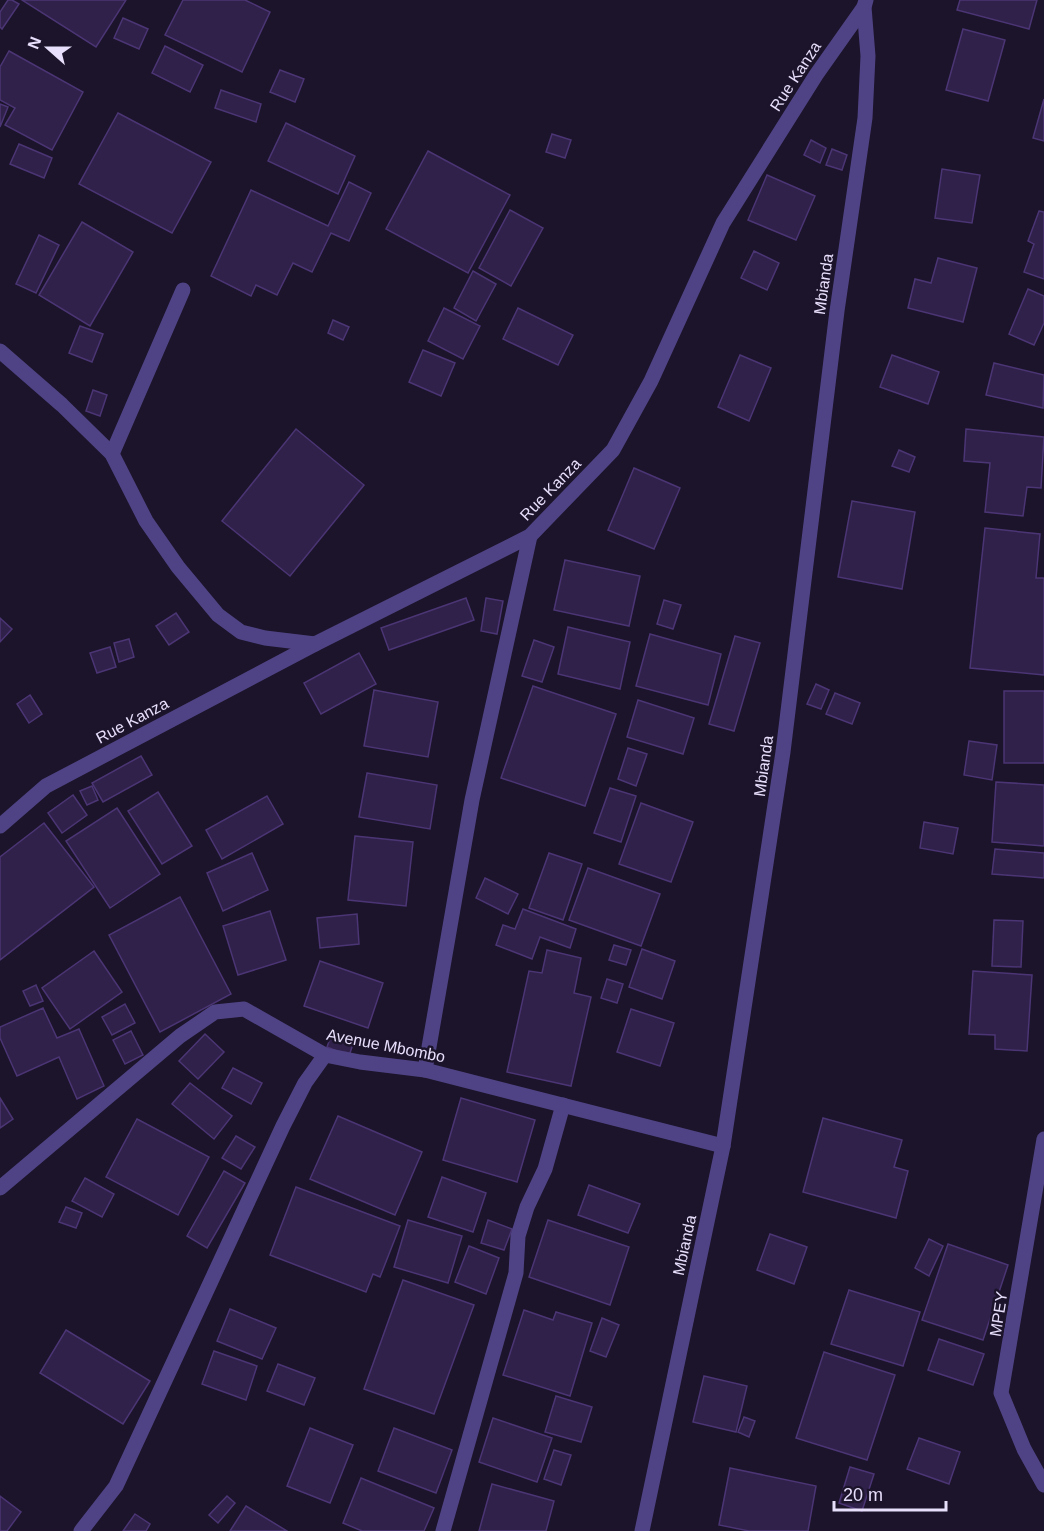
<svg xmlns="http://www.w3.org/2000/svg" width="1044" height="1531" font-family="Arial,sans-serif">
	<rect width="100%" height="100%" fill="#1b142a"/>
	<g fill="#30214a" stroke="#4b3574" stroke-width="1.5">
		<path d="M8 0H12L19 4 2 29 0 27V12Z"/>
		<path d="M22 0H126L96 47Z"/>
		<path d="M183 0H245L270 12 242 72 165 35Z"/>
		<path d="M960 0H1037L1029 29 957 10Z"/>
		<path d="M123 18 148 29 139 49 114 38Z"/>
		<path d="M963 29 1005 40 988 101 946 90Z"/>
		<path d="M165 46 203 65 190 92 152 73Z"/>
		<path d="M9 51 83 92 52 150 5 125 15 108 0 100V67Z"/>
		<path d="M280 70 304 79 295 102 270 92Z"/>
		<path d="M221 90 261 104 256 122 215 108Z"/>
		<path d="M1044 99V141L1033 138Z"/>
		<path d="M0 104 8 107 0 127Z"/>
		<path d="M118 113 211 162 172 233 79 184Z"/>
		<path d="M286 123 355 156 338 194 268 161Z"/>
		<path d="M552 134 571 140 565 158 546 152Z"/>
		<path d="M811 140 826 148 820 163 804 155Z"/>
		<path d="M19 144 52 158 44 178 10 164Z"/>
		<path d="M832 149 847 155 842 170 826 165Z"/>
		<path d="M428 151 510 195 468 273 386 229Z"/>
		<path d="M942 169 980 175 972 223 935 218Z"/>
		<path d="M767 175 815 196 796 240 748 220Z"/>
		<path d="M349 182 371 193 349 241 331 233 312 272 293 263 277 295 256 285 251 296 211 276 251 190 328 226Z"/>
		<path d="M510 210 543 228 511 286 479 268Z"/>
		<path d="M1039 211 1044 212V279L1024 272 1034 244 1028 241Z"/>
		<path d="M82 222 133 252 90 326 39 295Z"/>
		<path d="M39 235 59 245 36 293 16 284Z"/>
		<path d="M754 251 779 263 767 290 741 278Z"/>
		<path d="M938 258 977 268 963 322 908 308 915 279 931 283Z"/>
		<path d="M473 271 496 284 476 321 454 308Z"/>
		<path d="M1028 289 1044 296V323L1034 345 1009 334Z"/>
		<path d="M444 308 480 326 463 359 428 341Z"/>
		<path d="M518 308 573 335 558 365 503 339Z"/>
		<path d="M333 320 349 327 343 340 328 333Z"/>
		<path d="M80 326 103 334 92 362 69 353Z"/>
		<path d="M423 350 455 363 441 396 409 382Z"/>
		<path d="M740 355 771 368 749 421 718 407Z"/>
		<path d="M892 355 939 372 928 404 880 387Z"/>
		<path d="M994 363 1044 375 1043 408 986 395Z"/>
		<path d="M93 390 107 395 100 416 86 411Z"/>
		<path d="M296 429 364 485 290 576 222 521Z"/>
		<path d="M966 429 1044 437 1041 488 1027 487 1023 516 985 512 990 463 964 461Z"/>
		<path d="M899 450 915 457 909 472 892 466Z"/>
		<path d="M634 468 680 488 654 549 608 530Z"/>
		<path d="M852 501 915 512 902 589 838 577Z"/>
		<path d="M985 528 1040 534 1036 578H1044V675L970 668Z"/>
		<path d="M565 560 640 576 629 626 554 610Z"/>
		<path d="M466 598 474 620 389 650 381 628Z"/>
		<path d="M486 598 503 601 497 634 481 631Z"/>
		<path d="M664 600 681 605 673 629 657 624Z"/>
		<path d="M176 613 189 632 169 645 156 626Z"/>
		<path d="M0 618 12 629 0 642Z"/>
		<path d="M568 627 630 642 620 689 558 674Z"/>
		<path d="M650 634 721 654 708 705 636 686Z"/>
		<path d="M735 636 760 643 734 731 709 724Z"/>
		<path d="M129 639 134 657 119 662 114 643Z"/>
		<path d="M534 640 554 647 542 682 522 676Z"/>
		<path d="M110 647 116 667 97 673 90 653Z"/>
		<path d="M359 653 376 684 321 714 304 683Z"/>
		<path d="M816 684 829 690 821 709 807 704Z"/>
		<path d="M533 686 616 714 585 806 501 778Z"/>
		<path d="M374 690 438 702 428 757 364 746Z"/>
		<rect x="1004" y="691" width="40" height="72"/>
		<path d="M835 693 860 703 852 724 826 714Z"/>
		<path d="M30 695 42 714 29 723 17 704Z"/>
		<path d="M638 700 694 718 683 754 627 737Z"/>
		<path d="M969 741 997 745 992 780 964 775Z"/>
		<path d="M628 748 647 754 636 786 618 779Z"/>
		<path d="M141 756 152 775 103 802 92 783Z"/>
		<path d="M367 773 437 785 430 829 359 817Z"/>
		<path d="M996 782 1044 785V846L992 842Z"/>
		<path d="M92 786 98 800 87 805 80 791Z"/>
		<path d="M610 788 636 796 621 842 594 833Z"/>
		<path d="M158 792 192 846 162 864 128 811Z"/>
		<path d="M73 795 87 815 62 833 48 813Z"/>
		<path d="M267 796 283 824 222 859 206 830Z"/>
		<path d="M641 803 693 822 671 882 619 864Z"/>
		<path d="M117 808 160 874 110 908 66 841Z"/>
		<path d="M924 822 958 828 953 854 920 848Z"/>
		<path d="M44 823 94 887 0 960V857Z"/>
		<path d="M355 836 413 842 406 906 348 900Z"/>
		<path d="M995 849 1044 853V878L992 874Z"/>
		<path d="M252 853 268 890 223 911 207 873Z"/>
		<path d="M549 853 582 864 563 920 529 908Z"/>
		<path d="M588 868 660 894 641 946 569 920Z"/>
		<path d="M485 878 518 894 508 914 476 898Z"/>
		<path d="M180 897 231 994 160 1032 109 935Z"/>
		<path d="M523 909 576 929 570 948 540 937 532 959 496 945 503 925 515 929Z"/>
		<path d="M270 911 286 960 238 975 223 926Z"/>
		<path d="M357 914 359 944 320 948 317 918Z"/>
		<path d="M994 920 1023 921 1021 967 992 966Z"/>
		<path d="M614 945 631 950 626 965 609 960Z"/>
		<path d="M642 949 675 961 662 999 629 987Z"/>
		<path d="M547 950 581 958 574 993 591 997 571 1086 507 1072 529 971 542 973Z"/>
		<path d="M94 951 122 992 70 1029 42 988Z"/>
		<path d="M320 961 383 983 368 1028 304 1006Z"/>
		<path d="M973 971 1032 975 1027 1051 995 1049V1035L969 1034Z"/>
		<path d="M607 979 623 984 617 1003 601 998Z"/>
		<path d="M36 985 43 1001 30 1006 23 991Z"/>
		<path d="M125 1004 135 1023 112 1035 102 1017Z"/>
		<path d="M43 1008 57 1038 79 1029 104 1086 77 1099 59 1057 17 1076 0 1038V1027Z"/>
		<path d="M631 1009 674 1023 660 1066 617 1052Z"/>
		<path d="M131 1031 143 1055 125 1064 113 1040Z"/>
		<path d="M332 1033 354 1041 349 1056 327 1047Z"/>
		<path d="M205 1034 224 1052 198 1079 179 1061Z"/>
		<path d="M233 1068 262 1083 251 1104 222 1088Z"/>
		<path d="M190 1083 232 1116 214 1139 172 1104Z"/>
		<path d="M0 1098 13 1119 0 1128Z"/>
		<path d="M461 1098 535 1120 517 1182 443 1160Z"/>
		<path d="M338 1116 422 1152 395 1215 310 1179Z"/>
		<path d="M823 1118 902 1140 894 1167 908 1171 896 1218 803 1192Z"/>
		<path d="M137 1119 209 1157 178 1215 106 1177Z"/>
		<path d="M236 1136 255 1147 241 1169 222 1158Z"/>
		<path d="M224 1171 245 1183 207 1248 187 1236Z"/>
		<path d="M442 1177 486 1193 473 1232 428 1217Z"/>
		<path d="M85 1178 114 1194 102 1217 72 1201Z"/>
		<path d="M589 1185 640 1204 628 1233 578 1215Z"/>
		<path d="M296 1187 400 1226 380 1277 373 1274 366 1292 270 1255Z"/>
		<path d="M66 1207 82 1213 76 1228 59 1222Z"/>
		<path d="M408 1220 462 1236 448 1283 394 1267Z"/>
		<path d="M488 1220 512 1229 504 1250 481 1243Z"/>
		<path d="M548 1220 629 1247 610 1305 529 1277Z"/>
		<path d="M770 1234 807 1247 794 1284 757 1270Z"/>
		<path d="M929 1239 943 1246 929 1276 915 1268Z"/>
		<path d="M948 1244 1008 1265 983 1340 922 1320Z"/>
		<path d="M469 1246 499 1258 486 1294 455 1282Z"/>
		<path d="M403 1280 474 1305 434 1414 364 1389Z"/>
		<path d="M849 1290 920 1312 903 1366 831 1344Z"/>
		<path d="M230 1309 276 1328 262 1359 217 1341Z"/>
		<path d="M524 1310 553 1320 556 1312 592 1323 570 1396 503 1375Z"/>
		<path d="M602 1318 619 1325 606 1357 590 1351Z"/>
		<path d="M66 1330 150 1381 123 1424 40 1373Z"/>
		<path d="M939 1339 984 1354 973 1385 928 1370Z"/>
		<path d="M214 1351 257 1366 246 1400 202 1384Z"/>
		<path d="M824 1352 895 1375 867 1460 796 1438Z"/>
		<path d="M278 1364 315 1378 304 1405 267 1391Z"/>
		<path d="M704 1376 747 1386 736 1432 693 1422Z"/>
		<path d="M556 1396 592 1407 581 1442 545 1432Z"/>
		<path d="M744 1417 755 1421 749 1437 738 1432Z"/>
		<path d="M493 1418 552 1438 537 1482 479 1462Z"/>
		<path d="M310 1428 353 1445 330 1503 287 1486Z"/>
		<path d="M394 1428 452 1450 436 1493 378 1471Z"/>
		<path d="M919 1438 960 1452 949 1484 907 1469Z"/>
		<path d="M554 1450 571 1455 561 1485 544 1479Z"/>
		<path d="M850 1467 874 1474 862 1511 839 1503Z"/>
		<path d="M730 1468 816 1486 808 1531H749L719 1525Z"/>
		<path d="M361 1478 434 1508 424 1531H362L343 1523Z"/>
		<path d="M492 1484 554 1501 546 1531H479Z"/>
		<path d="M0 1496 21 1512 7 1531H0Z"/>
		<path d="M227 1496 235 1503 218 1523 209 1515Z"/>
		<path d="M246 1506 287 1531H230Z"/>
		<path d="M135 1514 150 1524 146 1531H123Z"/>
	</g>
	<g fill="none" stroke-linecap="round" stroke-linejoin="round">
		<g stroke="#504385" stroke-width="15">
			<path d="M0 351 62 405 112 454 146 521 178 567 218 615 241 632 265 638 315 644"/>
			<path d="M112 454 183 290"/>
			<path d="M0 826 46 786 315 644 530 536 613 450 651 381 723 223 816 75 864 7"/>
			<path d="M425 1070 472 800 530 536"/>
			<path d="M1044 1139 1001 1393 1024 1449 1044 1485"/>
			<path d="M0 1188 180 1036 215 1012 244 1009 325 1055 360 1062 425 1070 723 1146"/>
			<path d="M81 1531 116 1486 283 1126 305 1083 325 1055"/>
			<path d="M443 1531 516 1273 518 1236 527 1207 545 1169 563 1105"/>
			<path d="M642 1531 723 1146 783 752 837 311 865 118 868 56 864 7 866 0"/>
		</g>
	</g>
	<g text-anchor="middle" stroke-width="5" stroke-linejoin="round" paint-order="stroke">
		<g font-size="16" fill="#e7dffc" stroke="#1b142a">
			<text transform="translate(795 76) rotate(-57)" y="6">Rue Kanza</text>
			<text transform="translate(823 284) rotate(-82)" y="6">Mbianda</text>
			<text transform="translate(550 489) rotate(-46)" y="6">Rue Kanza</text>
			<text transform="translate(132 720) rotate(-28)" y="6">Rue Kanza</text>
			<text transform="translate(763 766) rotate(-82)" y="6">Mbianda</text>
			<text transform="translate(386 1045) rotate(11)" y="6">Avenue Mbombo</text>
			<text transform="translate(684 1245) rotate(-78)" y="6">Mbianda</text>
			<text transform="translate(998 1314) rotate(-81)" y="6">MPEY</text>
		</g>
	</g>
	<g transform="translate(48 48) rotate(291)" stroke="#1b142a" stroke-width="4.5" paint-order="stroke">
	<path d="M0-4.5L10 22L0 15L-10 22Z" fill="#e7dffc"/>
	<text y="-9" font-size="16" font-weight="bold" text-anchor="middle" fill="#e7dffc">N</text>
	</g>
	<path d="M834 1501v9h112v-9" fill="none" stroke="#e7dffc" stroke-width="3"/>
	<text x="843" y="1501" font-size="18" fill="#e7dffc" stroke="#1b142a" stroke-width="4.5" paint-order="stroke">20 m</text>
</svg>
